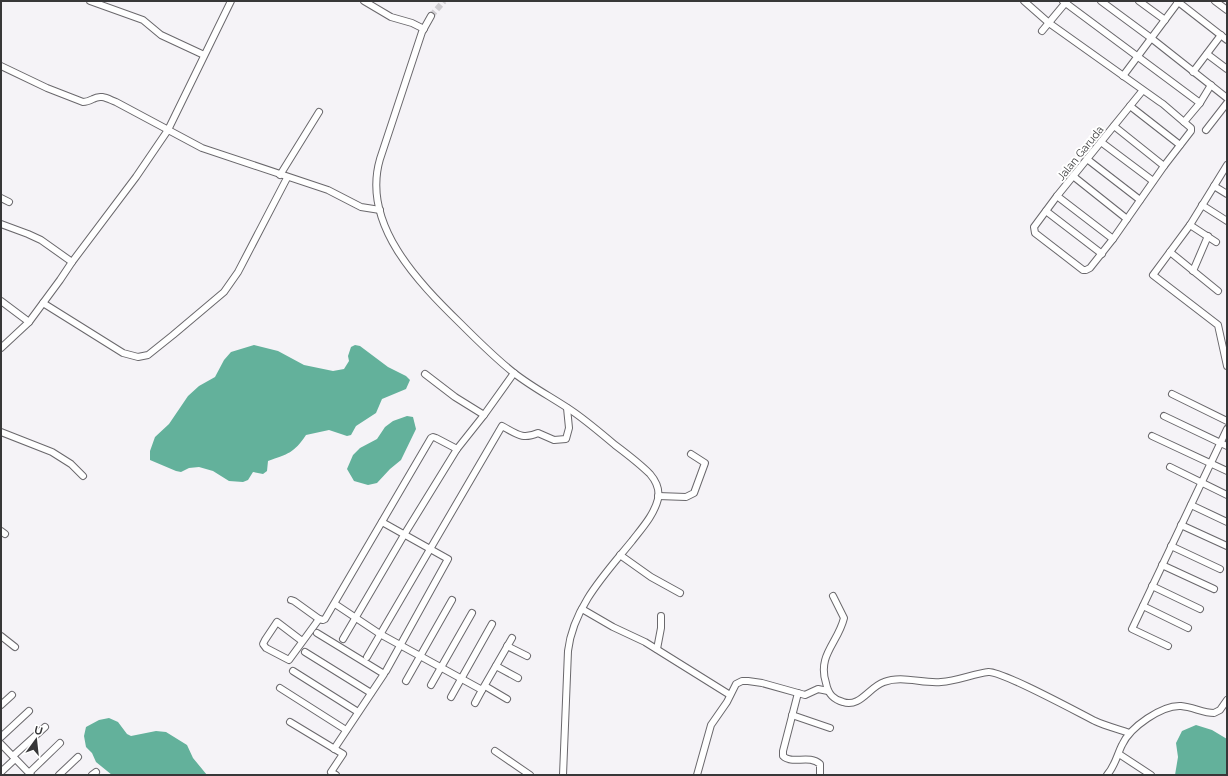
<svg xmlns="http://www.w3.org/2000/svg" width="1228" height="776" font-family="Raleway,sans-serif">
	<rect width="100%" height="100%" fill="#f5f3f7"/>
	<g fill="#63b19b">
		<path d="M254 345 278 351 304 365 333 371 344 369 349 361 348 356 351 347 355 345 360 346 388 367 406 376 410 380 406 389 382 399 376 413 356 426 351 435 347 436 329 430 306 435C294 453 288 454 268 461L267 471 263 474 253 472 248 480 243 482 229 481 213 471 199 467 189 468 181 472 176 471 150 460V451L155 437 169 424 188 396 199 386 215 377 224 360 231 352Z"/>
		<path d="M407 416 413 417 416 429 401 460 390 469 377 483 368 485 354 481 347 469 353 455 360 448 377 439 385 427 393 421Z"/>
		<path d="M109 718 118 722 127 734 131 736 156 731 166 732 187 745 193 758 207 775H112L96 762 92 753 86 747 84 736 86 727 99 720Z"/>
		<path d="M1196 725 1212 730 1227 739V775H1175L1178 757 1176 743 1182 731Z"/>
	</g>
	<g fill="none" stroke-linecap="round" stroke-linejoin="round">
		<path stroke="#cfcdd1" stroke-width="6" stroke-dasharray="6 3" stroke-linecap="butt" d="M431 16 444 1"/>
		<defs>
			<g id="minor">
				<path d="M90 1 143 20 161 35 204 55"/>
				<path d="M364 1 391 17 412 23 424 29"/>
				<path d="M1024 1 1049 23 1160 102 1163 104 1191 128V131L1164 166 1113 239 1090 268 1086 270H1083L1035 233 1034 227 1057 196 1143 90"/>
				<path d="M1063 1 1200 103"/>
				<path d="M1101 1 1151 38 1227 98"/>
				<path d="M1139 1 1165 20"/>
				<path d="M1177 1 1227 40"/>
				<path d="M1215 1 1227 10"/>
				<path d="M431 16 422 32 380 159C361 224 418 282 461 324 478 341 495 358 514 373 533 388 555 399 575 413 589 423 602 434 615 445 627 454 639 463 650 474 656 481 660 489 658 499 654 515 642 528 632 541 606 573 573 607 568 651L563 775"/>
				<path d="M1042 31 1067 1"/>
				<path d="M1207 54 1227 69"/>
				<path d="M1 66 47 88 83 102C87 102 89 101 93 99 101 94 108 99 116 102L202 148 328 190 361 207 380 210"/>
				<path d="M1193 72 1221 35"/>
				<path d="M1123 76 1179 1"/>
				<path d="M1130 106 1180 145"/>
				<path d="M1184 122 1200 103 1211 85"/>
				<path d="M1114 126 1164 166"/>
				<path d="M1206 130 1227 103"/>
				<path d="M1101 142 1153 181"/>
				<path d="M1087 159 1140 200"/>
				<path d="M1227 165 1190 225 1153 275 1218 325 1227 366"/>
				<path d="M280 175 319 112"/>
				<path d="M1073 176 1127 219"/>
				<path d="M1214 186 1227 194"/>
				<path d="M1057 196 1113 239"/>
				<path d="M1 198 9 202"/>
				<path d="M1202 205 1227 221"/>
				<path d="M1046 211 1102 254"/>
				<path d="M1 224 28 234 41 240 72 262"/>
				<path d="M1190 225 1216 242"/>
				<path d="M1170 252 1218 291"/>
				<path d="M1193 271 1208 236"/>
				<path d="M1 301 29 322"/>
				<path d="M43 303 123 353 138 357 148 355 173 335 224 292 238 272 287 178"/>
				<path d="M1 348 29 322 60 280 72 262 136 177 168 130 231 1"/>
				<path d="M425 374 455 397 484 415"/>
				<path d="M1172 394 1227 421"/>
				<path d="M1164 416 1227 446"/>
				<path d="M1 432 52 452 71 464 83 476"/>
				<path d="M1152 436 1227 471"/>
				<path d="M1170 467 1227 495"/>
				<path d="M658 496 686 497 694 493 705 463 691 454"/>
				<path d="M1191 505 1227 522"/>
				<path d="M382 522 448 559 386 671"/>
				<path d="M1181 525 1227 546"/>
				<path d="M1 531 5 534"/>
				<path d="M1171 546 1220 569"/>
				<path d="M620 555 651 577 680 593"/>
				<path d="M1162 565 1214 589"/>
				<path d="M1152 586 1200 609"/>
				<path d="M833 596 844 618C838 643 817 655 826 683 827 688 829 693 832 696 835 699 839 701 843 702 860 708 869 687 884 682 902 675 923 684 941 682 957 681 973 674 988 672 1000 670 1079 713 1095 721 1106 726 1118 729 1129 733"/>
				<path d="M291 600 294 601 319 619 323 620 325 619 431 438 433 437 436 438 457 449"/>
				<path d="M335 604 380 634 482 690 475 703"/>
				<path d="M1143 606 1188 628"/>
				<path d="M582 609 613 627 645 642 730 695"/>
				<path d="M317 633 384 674 334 749"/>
				<path d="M1 636 15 647"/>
				<path d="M343 639 404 535 457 449 484 415 514 373"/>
				<path d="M302 641 277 622 265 640 263 644 266 648 289 660 319 619"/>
				<path d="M507 646 527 656"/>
				<path d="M1168 646 1132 629 1227 429"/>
				<path d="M657 649 661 628V616"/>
				<path d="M305 652 371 693"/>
				<path d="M367 657 502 426C517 434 522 440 538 433L554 440 566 439 569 428 567 408"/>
				<path d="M496 666 518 678"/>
				<path d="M293 671 358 712"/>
				<path d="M406 681 452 600"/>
				<path d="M431 685 472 613"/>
				<path d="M485 686 507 699"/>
				<path d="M280 688 346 730"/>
				<path d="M482 690 512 638"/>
				<path d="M798 693 783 751V756C792 765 809 754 820 764V775"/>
				<path d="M451 697 492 624"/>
				<path d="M1 705 12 695"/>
				<path d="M792 715 830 728"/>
				<path d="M290 722 343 754 331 772 336 775"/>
				<path d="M1 737 29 711"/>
				<path d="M1 744 31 775"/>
				<path d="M495 751 530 775"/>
				<path d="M1119 754 1151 775"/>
				<path d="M13 756 45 727"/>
				<path d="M1 772 15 759"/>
				<path d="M29 773 60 743"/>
				<path d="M59 775 78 757"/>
				<path d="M92 775 96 772"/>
				<path d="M697 775 711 725 727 702 736 684 742 681H748L762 683 805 695 818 689 828 691"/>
				<path d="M1107 775C1115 766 1117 755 1122 745 1130 727 1162 705 1181 706 1193 707 1203 713 1214 713L1220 710 1227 700"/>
			</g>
		</defs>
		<use href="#minor" stroke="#6a686c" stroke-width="8"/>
		<use href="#minor" stroke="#fff" stroke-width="6"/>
	</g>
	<g text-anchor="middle" stroke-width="4" stroke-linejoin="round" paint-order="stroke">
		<g font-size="11" fill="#373738" stroke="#fff">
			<text transform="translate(1080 153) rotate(-51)" y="4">Jalan Garuda</text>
		</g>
	</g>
	<rect width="1228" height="776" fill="none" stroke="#373738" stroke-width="4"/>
	<g transform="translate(36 740) rotate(15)" stroke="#ffffff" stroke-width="3" paint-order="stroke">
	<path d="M0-3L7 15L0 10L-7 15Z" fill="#373738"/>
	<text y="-6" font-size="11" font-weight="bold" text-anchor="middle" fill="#373738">U</text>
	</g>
</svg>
